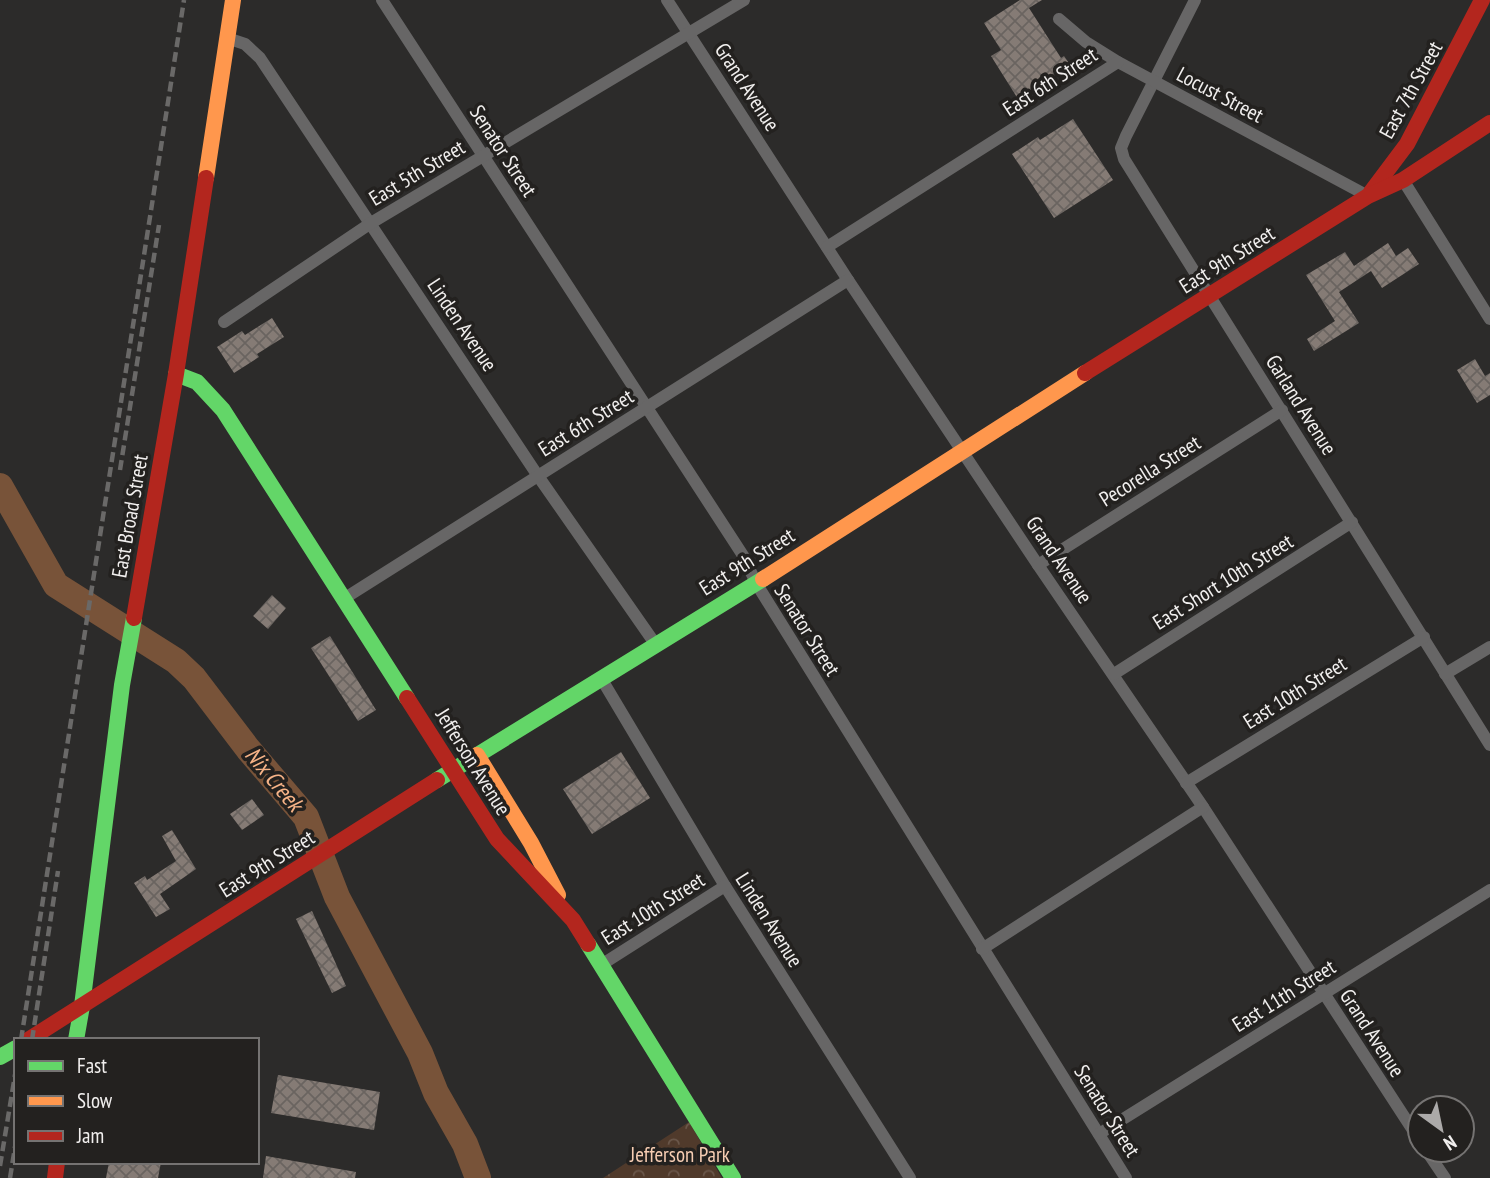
<svg xmlns="http://www.w3.org/2000/svg" width="1490" height="1178" font-family="'PT Sans Narrow',sans-serif">
	<defs>
		<pattern id="park-crowns" width="20" height="18" patternUnits="userSpaceOnUse" patternTransform="scale(1.75)"><rect width="20" height="18" fill="#503a2b"/><path d="M2 6a3 3 0 1 1 6 0M12 15a3 3 0 1 1 6 0" fill="none" stroke="#6a574a"/></pattern>
		<pattern id="building-cross-hatch" width="8" height="8" patternUnits="userSpaceOnUse" patternTransform="scale(1.75)"><rect width="8" height="8" fill="#857b75"/><path d="M0 0l8 8M0 8l8-8" fill="none" stroke="#6a6460"/></pattern>
	</defs>
	<rect width="100%" height="100%" fill="#2c2b2a"/>
	<path fill="url(#park-crowns)" d="M689 1122 722 1178H603Z"/>
	<g fill="none" stroke-linecap="round" stroke-linejoin="round">
		<path stroke="#785339" stroke-width="26" d="M0 486 56 585 176 661 194 678 248 749 306 817 337 897 420 1053 436 1093 465 1144 478 1178"/>
	</g>
	<g fill="url(#building-cross-hatch)">
		<path d="M1020 0H1042L1029 8 1061 58 1064 56 1071 66 1018 99 991 56 1001 50 984 23Z"/>
		<path d="M1073 119 1113 180 1054 218 1012 154 1038 137 1040 140Z"/>
		<path d="M1388 243 1396 256 1408 248 1419 264 1382 288 1371 271 1339 292 1359 323 1314 351 1307 339 1335 321 1306 275 1345 252 1354 266Z"/>
		<path d="M272 318 284 337 257 354 259 357 234 373 217 347 242 331 245 335Z"/>
		<path d="M1475 359 1485 376 1490 373V395L1477 403 1457 370Z"/>
		<path d="M272 595 286 608 268 629 253 616Z"/>
		<path d="M330 636 376 710 358 721 311 648Z"/>
		<path d="M621 752 650 798 592 834 563 789Z"/>
		<path d="M252 799 264 815 242 830 230 814Z"/>
		<path d="M172 830 196 869 160 894 170 909 156 917 134 883 145 876 147 880 176 861 162 836Z"/>
		<path d="M312 911 346 986 332 993 296 919Z"/>
		<path d="M278 1075 380 1092 374 1130 271 1113Z"/>
		<path d="M266 1156 356 1172 355 1178H263Z"/>
		<path d="M109 1162H161L158 1178H106Z"/>
	</g>
	<g fill="none" stroke-linecap="round" stroke-linejoin="round">
		<g stroke="#676666" stroke-width="12">
			<path d="M382 0 744 557 756 583 1126 1178"/>
			<path d="M667 0 848 280 1038 565 1203 807 1420 1141"/>
			<path d="M1195 0 1126 136 1121 148 1124 159 1490 745"/>
			<path d="M1059 19 1086 42 1118 62 1368 196"/>
			<path d="M227 38 245 44 260 58 538 476 656 645"/>
			<path d="M1403 180 1490 319"/>
			<path d="M827 247 1118 62"/>
			<path d="M224 322 371 223 744 0"/>
			<path d="M1038 565 1282 410"/>
			<path d="M345 598 848 280"/>
			<path d="M1114 674 1352 522"/>
			<path d="M1445 674 1490 647"/>
			<path d="M601 678 725 886 910 1178"/>
			<path d="M1186 783 1424 637"/>
			<path d="M982 949 1203 807"/>
			<path d="M601 965 725 886"/>
			<path d="M1099 1134 1490 890"/>
			<path d="M1426 1150 1445 1178"/>
		</g>
		<g stroke="#63d668" stroke-width="16">
			<path d="M176 374 197 382 223 410 407 698"/>
			<path d="M437 780 763 579"/>
			<path d="M588 944 733 1178"/>
			<path d="M82 1006 122 685 134 618"/>
			<path d="M76 1040 82 1006"/>
			<path d="M0 1057 16 1048"/>
		</g>
		<g stroke="#ff974d" stroke-width="16">
			<path d="M206 178 233 0"/>
			<path d="M763 579 1085 373"/>
			<path d="M477 755 531 843 558 895"/>
		</g>
		<g stroke="#b3261e" stroke-width="16">
			<path d="M1371 192 1407 144 1482 0"/>
			<path d="M1085 373 1368 196 1403 180 1490 123"/>
			<path d="M134 618 176 374 206 178"/>
			<path d="M407 698 497 839 573 920 588 944"/>
			<path d="M28 1040 437 780"/>
			<path d="M55 1178 57 1162"/>
		</g>
		<g stroke="#6a6968" stroke-width="4.5" stroke-dasharray="10 5" stroke-linecap="butt">
			<path d="M120 470 159 225"/>
			<path d="M21 1040 184 0"/>
			<path d="M32 1040 58 871"/>
			<path d="M0 1166 16 1069"/>
			<path d="M10 1178 16 1141"/>
		</g>
	</g>
	<g text-anchor="middle" stroke-width="7" stroke-linejoin="round" paint-order="stroke">
		<g font-size="21" fill="#f1efee" stroke="#23211f">
			<text transform="translate(1050 82) rotate(-33)" y="7">East 6th Street</text>
			<text transform="translate(747 87) rotate(57)" y="7">Grand Avenue</text>
			<text transform="translate(1411 90) rotate(-61)" y="7">East 7th Street</text>
			<text transform="translate(1220 95) rotate(28)" y="7">Locust Street</text>
			<text transform="translate(503 151) rotate(57)" y="7">Senator Street</text>
			<text transform="translate(417 173) rotate(-31)" y="7">East 5th Street</text>
			<text transform="translate(1227 260) rotate(-32)" y="7">East 9th Street</text>
			<text transform="translate(462 325) rotate(56)" y="7">Linden Avenue</text>
			<text transform="translate(1301 405) rotate(58)" y="7">Garland Avenue</text>
			<text transform="translate(586 423) rotate(-32)" y="7">East 6th Street</text>
			<text transform="translate(1150 471) rotate(-32)" y="7">Pecorella Street</text>
			<text transform="translate(130 516) rotate(-80)" y="7">East Broad Street</text>
			<text transform="translate(1059 560) rotate(56)" y="7">Grand Avenue</text>
			<text transform="translate(747 562) rotate(-32)" y="7">East 9th Street</text>
			<text transform="translate(1223 582) rotate(-32)" y="7">East Short 10th Street</text>
			<text transform="translate(807 630) rotate(58)" y="7">Senator Street</text>
			<text transform="translate(1295 693) rotate(-32)" y="7">East 10th Street</text>
			<text transform="translate(473 762) rotate(58)" y="7">Jefferson Avenue</text>
			<text transform="translate(267 864) rotate(-32)" y="7">East 9th Street</text>
			<text transform="translate(653 909) rotate(-32)" y="7">East 10th Street</text>
			<text transform="translate(769 920) rotate(58)" y="7">Linden Avenue</text>
			<text transform="translate(1284 996) rotate(-32)" y="7">East 11th Street</text>
			<text transform="translate(1372 1033) rotate(57)" y="7">Grand Avenue</text>
			<text transform="translate(1107 1111) rotate(58)" y="7">Senator Street</text>
		</g>
		<g font-size="21" fill="#f6cdb3" stroke="#23211f">
			<text x="680" y="1162">Jefferson Park</text>
		</g>
		<g font-size="23" font-style="italic" fill="#f6b387" stroke="#23211f">
			<text transform="translate(274 779) rotate(50)" y="8">Nix Creek</text>
		</g>
	</g>
	<rect x="14" y="1038" width="245" height="126" fill="#23211f" stroke="#757372" stroke-width="2"/>
	<rect x="28" y="1061" width="35" height="10" fill="#63d668" stroke="#757372" stroke-width="2"/>
	<text x="77" y="1073" font-size="21" fill="#f1efee">Fast</text>
	<rect x="28" y="1096" width="35" height="10" fill="#ff974d" stroke="#757372" stroke-width="2"/>
	<text x="77" y="1108" font-size="21" fill="#f1efee">Slow</text>
	<rect x="28" y="1131" width="35" height="10" fill="#b3261e" stroke="#757372" stroke-width="2"/>
	<text x="77" y="1143" font-size="21" fill="#f1efee">Jam</text>
	<g transform="translate(1441 1129) rotate(147)"><circle r="33" fill="#23211f" stroke="#757372" stroke-width="2"/>
	<path d="M0-5L12 26L0 18L-12 26Z" fill="#acaaa9"/>
	<text y="-10" font-size="19" font-weight="bold" text-anchor="middle" fill="#f1efee">N</text>
	</g>
</svg>
